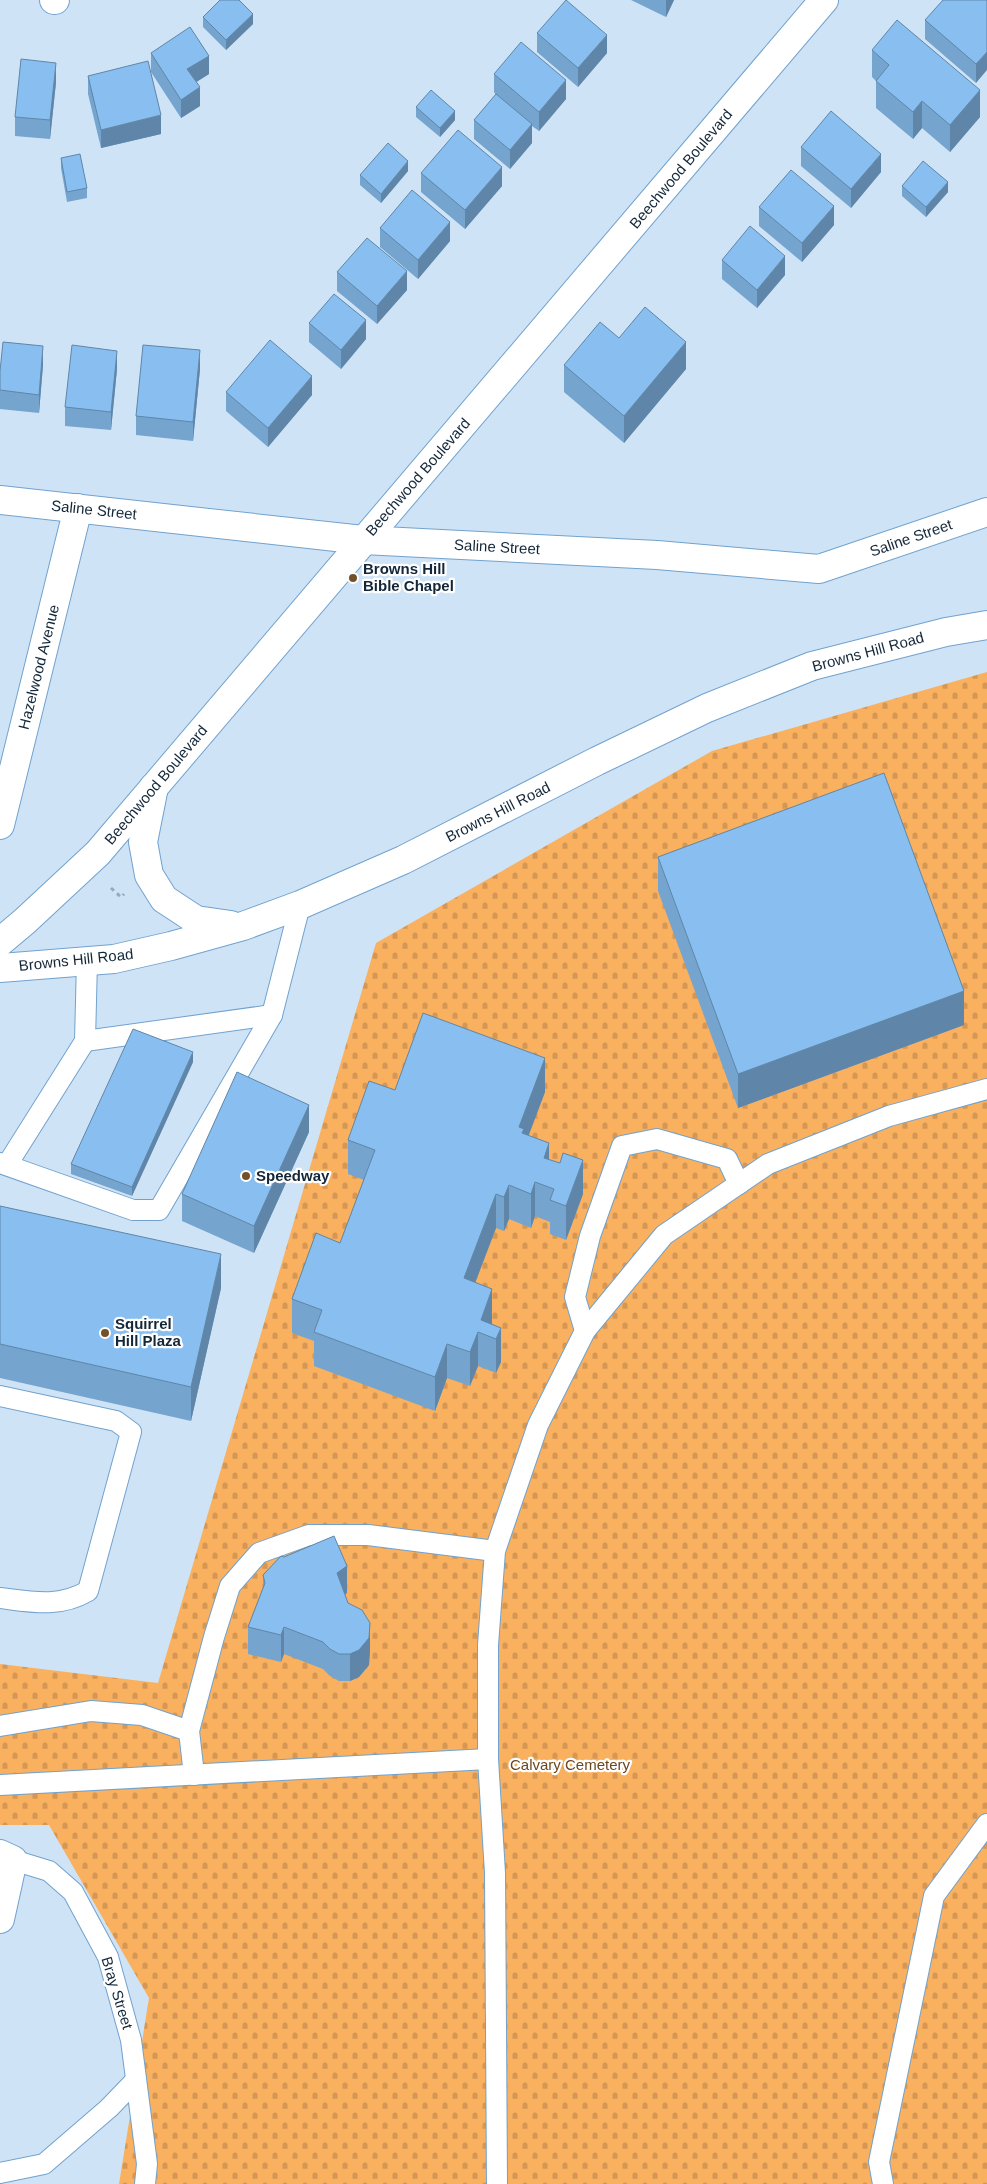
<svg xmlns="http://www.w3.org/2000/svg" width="987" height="2184" font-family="Helvetica,sans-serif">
	<defs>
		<pattern id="cemetery-stones" width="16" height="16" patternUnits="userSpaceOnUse" patternTransform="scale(1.25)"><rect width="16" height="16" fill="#f9b05f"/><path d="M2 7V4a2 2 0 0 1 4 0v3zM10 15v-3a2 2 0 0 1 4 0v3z" fill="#d59753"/></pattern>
	</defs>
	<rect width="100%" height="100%" fill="#cfe3f6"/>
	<path fill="url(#cemetery-stones)" d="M987 672V2184H119L149 1998 49 1825H0V1664L158 1683 376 943 712 751Z"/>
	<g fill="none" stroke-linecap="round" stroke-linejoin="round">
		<defs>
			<g id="lane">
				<path d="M85 1041 272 1015"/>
				<path d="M0 1163 133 1210H159L272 1015 300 905"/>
				<path d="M7 1165 85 1041 87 961"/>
				<path d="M585 1331 575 1297 590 1236 622 1146 657 1139 727 1159 739 1184"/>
				<path d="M0 1396 116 1421 131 1432 88 1591C59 1608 32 1602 0 1598"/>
				<path d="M0 1726 91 1711 142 1715 189 1731"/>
				<path d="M194 1775 189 1731 214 1637 230 1586 259 1553 309 1535H368L495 1551"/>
				<path d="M0 1785 488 1759"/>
				<path d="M13 1860 49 1871 73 1892 108 1957 131 2040 147 2164 145 2184"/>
				<path d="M0 2173 44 2164 109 2108 136 2080"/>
				<path d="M497 2184 495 1873 488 1759V1645L495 1551 538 1425 585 1331 664 1235 768 1164 889 1116 987 1089"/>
				<path d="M883 2184 879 2162 934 1896 987 1824"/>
			</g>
			<g id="street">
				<path d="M54 0H55"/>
				<path d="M0 500 363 540 657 555 819 569 987 512"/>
				<path d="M0 825 78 508"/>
				<path d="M0 1854 13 1860 0 1919"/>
			</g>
			<path id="secondary" d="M0 942 25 921 98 853 824 0"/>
			<g id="primary">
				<path d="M154 787 143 842 149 875 164 899 196 920 231 925"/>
				<path d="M0 968 114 959 171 946 243 926 300 905 403 860 597 761 707 708 812 666 946 632 987 625"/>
			</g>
		</defs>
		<use href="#lane" stroke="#71a2ce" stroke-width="22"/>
		<use href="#street" stroke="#71a2ce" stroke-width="30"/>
		<use href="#secondary" stroke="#71a2ce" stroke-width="30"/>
		<use href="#primary" stroke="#71a2ce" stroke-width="30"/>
		<path stroke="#96aabd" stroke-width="3" stroke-dasharray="4 4" stroke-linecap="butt" d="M111 888 121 897 124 894"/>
		<use href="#lane" stroke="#fff" stroke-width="20"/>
		<use href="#street" stroke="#fff" stroke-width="28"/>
		<use href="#secondary" stroke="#fff" stroke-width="28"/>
		<use href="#primary" stroke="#fff" stroke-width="28"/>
	</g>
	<g fill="#75a4ce">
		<path d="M631 0H674L666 17Z"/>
		<path d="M987 0 976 83 925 39V20Z"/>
		<path d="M203 17 253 24 226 50 203 27Z"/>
		<path d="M537 33 607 53 578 87 537 52Z"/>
		<path d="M872 50 980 117 950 152 922 128 913 139 876 108V81L872 77Z"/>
		<path d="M151 53 209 74 196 82 200 106 181 118 151 72Z"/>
		<path d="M494 74 566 99 539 131 532 126V143L510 169 474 139V120L496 95 494 92Z"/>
		<path d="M88 76 161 134 101 148 88 94Z"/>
		<path d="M56 82 50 139 15 136V117Z"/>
		<path d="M416 107 455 120 440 137 416 117Z"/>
		<path d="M801 147 881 172 851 208 801 166Z"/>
		<path d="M61 158 87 188V198L67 202 61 168Z"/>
		<path d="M408 171 381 203 360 185V175Z"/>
		<path d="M421 173 502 186 465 229 421 192Z"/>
		<path d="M902 186 948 192 926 217 902 196Z"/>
		<path d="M759 207 834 225 802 262 759 226Z"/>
		<path d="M380 228 450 241 418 279 380 247Z"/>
		<path d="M722 260 785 275 757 308 722 279Z"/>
		<path d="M337 272 407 290 377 324 337 291Z"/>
		<path d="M309 323 366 339 341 369 309 342Z"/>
		<path d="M619 338 686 369 624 443 564 392V365Z"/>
		<path d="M43 365 39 413 0 409V371Z"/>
		<path d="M117 369 111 430 65 426V407Z"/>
		<path d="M200 369 193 441 136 435V416Z"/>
		<path d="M226 392 312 395 268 447 226 411Z"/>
		<path d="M658 857 964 1025 738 1108 658 891Z"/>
		<path d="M193 1062 132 1196 71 1174V1164Z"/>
		<path d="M395 1090 545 1092 528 1135 549 1160 583 1194 566 1240 550 1234V1222L535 1216 531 1228 509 1219 504 1231 496 1228 475 1283 492 1323V1324L501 1328V1362L496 1373 478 1366 470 1386 447 1378 435 1411 314 1366V1341L292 1333V1299L340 1243 364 1180 348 1174V1140Z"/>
		<path d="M309 1132 254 1253 182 1221V1194Z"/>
		<path d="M0 1206 221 1288 191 1421 0 1378Z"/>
		<path d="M263 1575 347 1593 345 1594 348 1603 370 1650 369 1665 359 1677 350 1681H339L330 1676 323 1669 284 1654 281 1662 248 1654V1627L263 1588Z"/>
	</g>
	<g fill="#5f86a8">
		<path d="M666 0H674L666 17Z"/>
		<path d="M253 14V24L226 50V40Z"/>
		<path d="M607 35V53L578 87V68Z"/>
		<path d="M987 52V70L976 83V64Z"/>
		<path d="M209 56V74L187 88V69Z"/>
		<path d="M56 63V82L50 139V120Z"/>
		<path d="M566 80V99L539 131V112Z"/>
		<path d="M200 87V106L181 118V100Z"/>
		<path d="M980 90V117L950 152V125Z"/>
		<path d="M922 101V128L913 139V112Z"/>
		<path d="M455 111V120L440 137V128Z"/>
		<path d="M161 115V134L101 148V130Z"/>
		<path d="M532 124V143L510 169V150Z"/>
		<path d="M881 154V172L851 208V189Z"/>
		<path d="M408 161V171L381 203V194Z"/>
		<path d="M502 167V186L465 229V210Z"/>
		<path d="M948 182V192L926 217V207Z"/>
		<path d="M834 206V225L802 262V243Z"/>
		<path d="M450 222V241L418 279V260Z"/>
		<path d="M785 256V275L757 308V290Z"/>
		<path d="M407 271V290L377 324V306Z"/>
		<path d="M366 320V339L341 369V350Z"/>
		<path d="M686 342V369L624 443V416Z"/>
		<path d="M43 346V365L39 413V395Z"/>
		<path d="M200 350V369L193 441V422Z"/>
		<path d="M117 351V369L111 430V412Z"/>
		<path d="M312 376V395L268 447V428Z"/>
		<path d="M964 991V1025L738 1108V1074Z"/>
		<path d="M193 1052V1062L132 1196V1187Z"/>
		<path d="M545 1058V1092L524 1148 519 1127Z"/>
		<path d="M309 1105V1132L254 1253V1226Z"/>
		<path d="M549 1143V1177L544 1158Z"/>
		<path d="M583 1160V1194L566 1240V1206Z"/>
		<path d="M535 1182V1216L531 1228V1194Z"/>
		<path d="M509 1185V1219L504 1231V1197Z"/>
		<path d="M496 1194V1228L464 1312V1278Z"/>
		<path d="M221 1254V1288L191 1421V1387Z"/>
		<path d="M492 1289V1323L487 1336 481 1320Z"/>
		<path d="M501 1328V1362L496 1373V1339Z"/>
		<path d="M478 1332V1366L470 1386V1352Z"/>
		<path d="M447 1344V1378L435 1411V1377Z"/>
		<path d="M347 1566V1593L337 1600V1573Z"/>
		<path d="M370 1623V1650L369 1665 359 1677 350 1681V1654Z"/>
		<path d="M284 1627V1654L281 1662V1635Z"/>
	</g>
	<g fill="#88bff0" stroke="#5f86a8">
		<path d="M220 0H239L253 14 226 40 203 17Z"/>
		<path d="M566 0 607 35 578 68 537 33Z"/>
		<path d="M943 0H987V52L976 64 925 20Z"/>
		<path d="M897 20 980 90 950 125 922 101 913 112 876 81 889 65 872 50Z"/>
		<path d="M190 27 209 56 187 69 200 87 181 100 151 53Z"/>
		<path d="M521 42 566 80 539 112 494 74Z"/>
		<path d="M21 59 56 63 50 120 15 117Z"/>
		<path d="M148 61 161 115 101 130 88 76Z"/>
		<path d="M431 90 455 111 440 128 416 107Z"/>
		<path d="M496 94 532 124 510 150 474 120Z"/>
		<path d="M831 111 881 154 851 189 801 147Z"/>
		<path d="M458 130 502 167 465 210 421 173Z"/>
		<path d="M388 143 408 161 381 194 360 175Z"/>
		<path d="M80 154 87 188 67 192 61 158Z"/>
		<path d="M923 161 948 182 926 207 902 186Z"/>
		<path d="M791 170 834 206 802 243 759 207Z"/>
		<path d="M412 190 450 222 418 260 380 228Z"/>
		<path d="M750 226 785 256 757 290 722 260Z"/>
		<path d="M367 238 407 271 377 306 337 272Z"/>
		<path d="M334 294 366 320 341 350 309 323Z"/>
		<path d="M645 307 686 342 624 416 564 365 600 322 619 338Z"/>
		<path d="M270 340 312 376 268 428 226 392Z"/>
		<path d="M3 342 43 346 39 395 0 390V371Z"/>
		<path d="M72 345 117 351 111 412 65 407Z"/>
		<path d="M143 345 200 350 193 422 136 416Z"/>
		<path d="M884 773 964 991 738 1074 658 857Z"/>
		<path d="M423 1013 545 1058 519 1127 524 1129 522 1133 549 1143 544 1158 560 1163 563 1153 583 1160 566 1206 550 1200 554 1189 535 1182 531 1194 509 1185 504 1197 496 1194 464 1278 492 1289 481 1320 501 1328 496 1339 478 1332 470 1352 447 1344 435 1377 314 1332 322 1310 292 1299 316 1233 340 1243 375 1150 348 1140 369 1081 395 1090Z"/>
		<path d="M133 1029 193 1052 132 1187 71 1164Z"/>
		<path d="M237 1072 309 1105 254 1226 182 1194Z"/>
		<path d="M0 1206 221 1254 191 1387 0 1344Z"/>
		<path d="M334 1536 347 1566 337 1573 348 1603 362 1610 370 1623 369 1638 359 1650 350 1654H339L330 1649 323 1642 284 1627 281 1635 248 1627 265 1583 263 1575 281 1556 284 1557Z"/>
	</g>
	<g fill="#745029" stroke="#fff" stroke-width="2">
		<circle cx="353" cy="578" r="5"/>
		<circle cx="246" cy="1176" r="5"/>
		<circle cx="105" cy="1333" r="5"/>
	</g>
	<g text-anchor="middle" stroke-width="4.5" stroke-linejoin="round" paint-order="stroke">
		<g font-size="15" fill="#132739" stroke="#fff">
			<text transform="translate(681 169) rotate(-50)" y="5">Beechwood Boulevard</text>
			<text transform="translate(418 477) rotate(-49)" y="5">Beechwood Boulevard</text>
			<text transform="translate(94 510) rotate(6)" y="5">Saline Street</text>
			<text transform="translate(911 538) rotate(-19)" y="5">Saline Street</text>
			<text transform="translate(497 547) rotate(3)" y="5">Saline Street</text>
			<text transform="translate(868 652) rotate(-15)" y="5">Browns Hill Road</text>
			<text transform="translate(39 667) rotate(-76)" y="5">Hazelwood Avenue</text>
			<text transform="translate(156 785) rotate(-50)" y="5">Beechwood Boulevard</text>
			<text transform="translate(498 812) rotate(-27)" y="5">Browns Hill Road</text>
			<text transform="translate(76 960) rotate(-6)" y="5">Browns Hill Road</text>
			<text transform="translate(117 1993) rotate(73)" y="5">Bray Street</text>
		</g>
		<g font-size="15" font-weight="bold" fill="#132739" stroke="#fff" text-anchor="start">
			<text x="363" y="574">Browns Hill<tspan x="363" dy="17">Bible Chapel</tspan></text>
			<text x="256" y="1181">Speedway</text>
			<text x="115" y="1329">Squirrel<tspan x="115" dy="17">Hill Plaza</tspan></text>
		</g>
		<g font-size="15" fill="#6b4720" stroke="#fff">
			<text x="570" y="1770">Calvary Cemetery</text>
		</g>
	</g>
</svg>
